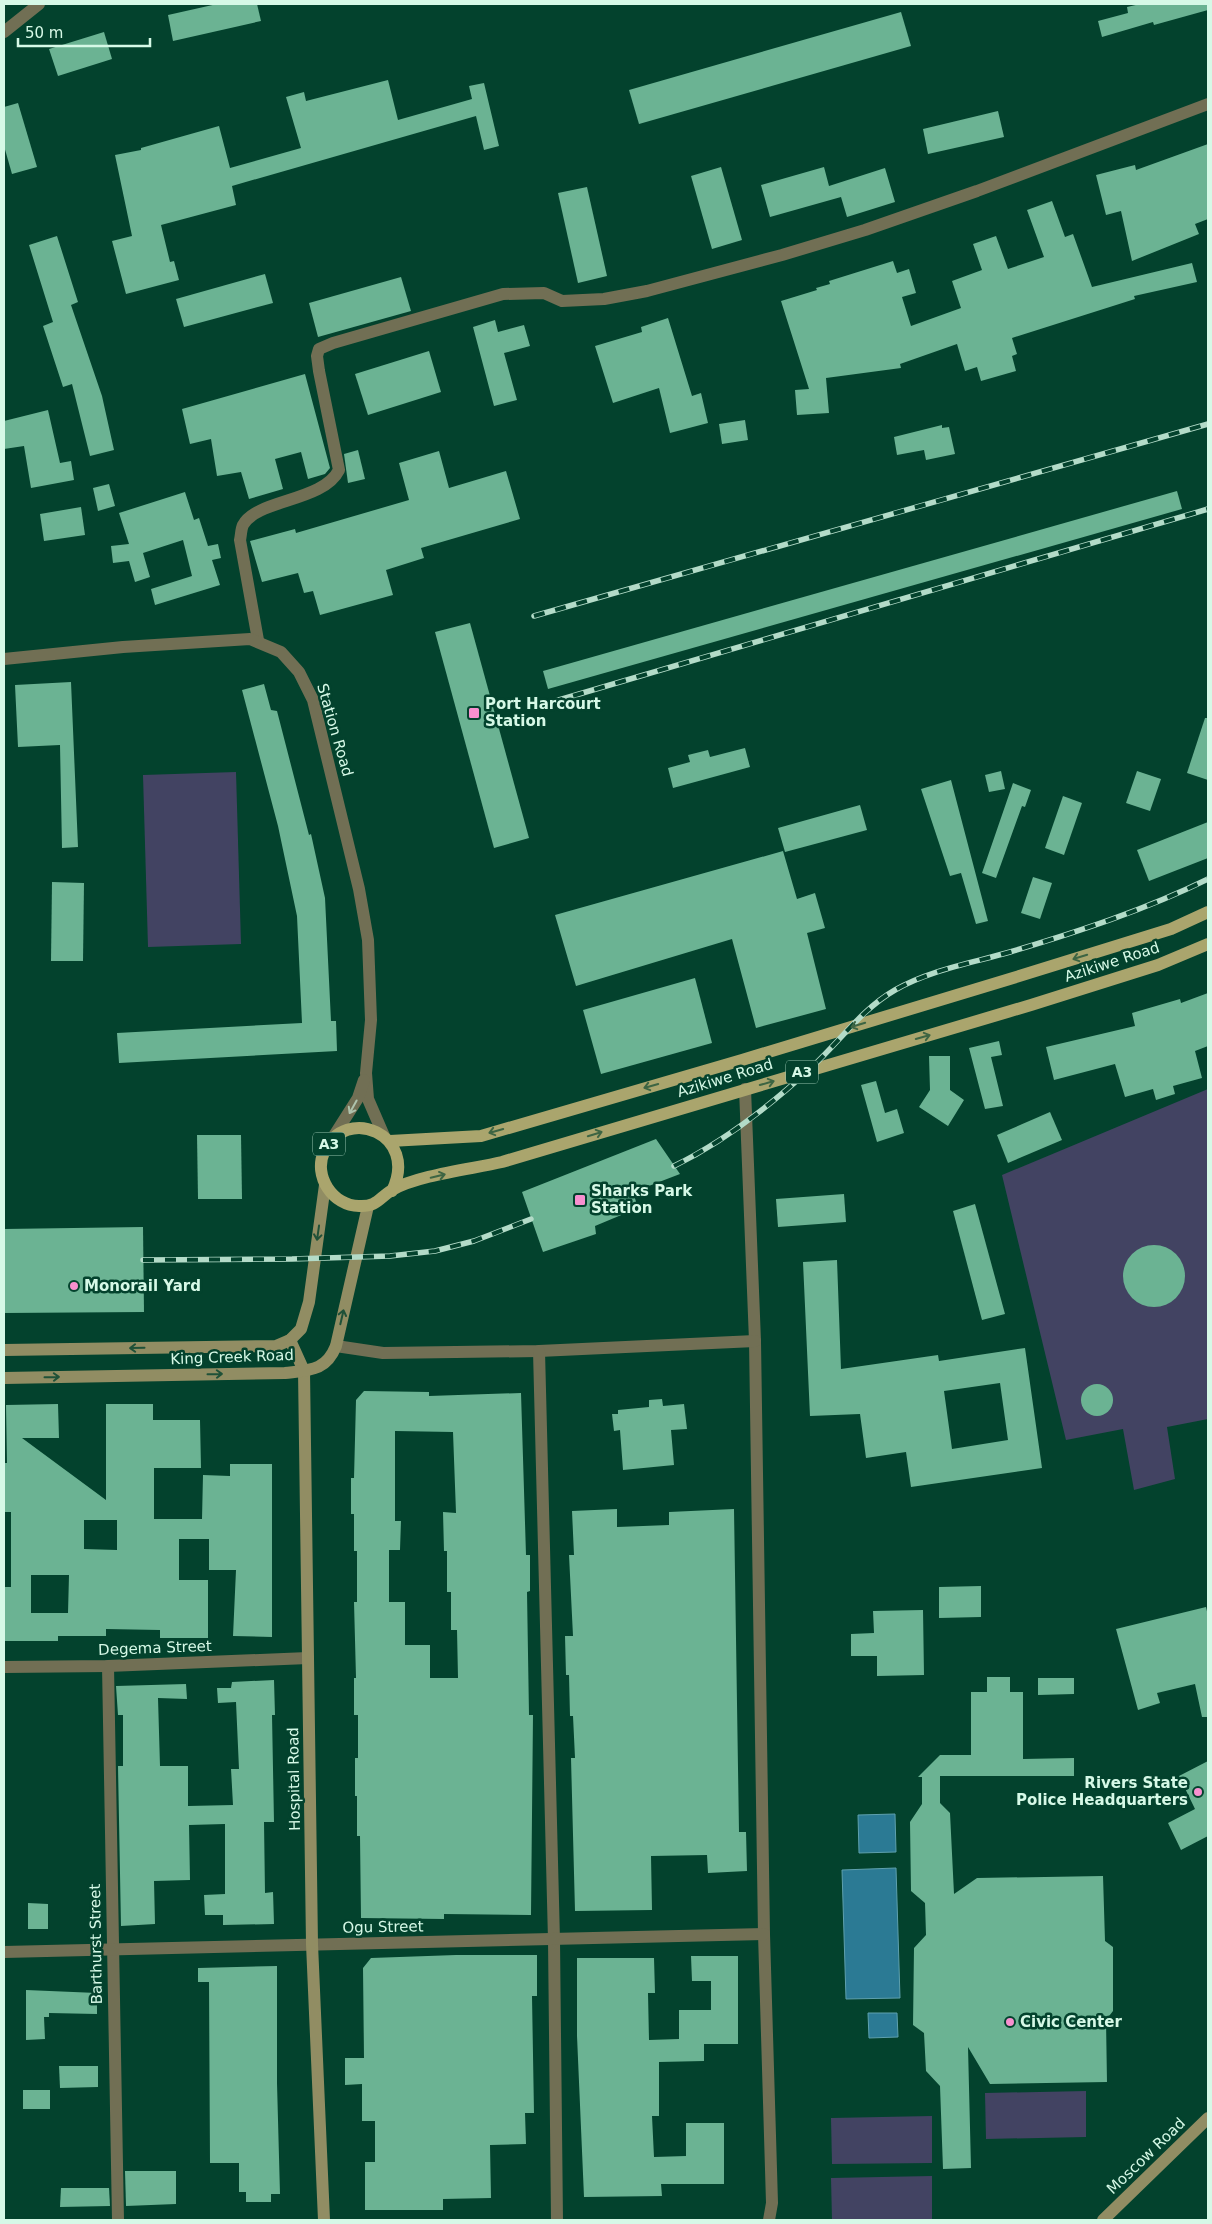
<svg xmlns="http://www.w3.org/2000/svg" width="1212" height="2224" font-family="'DejaVu Sans',sans-serif">
	<rect width="100%" height="100%" fill="#03422d"/>
	<g fill="#424362">
		<path d="M236 772 241 944 148 947 143 775Z"/>
		<path d="M1208 1089V1419L1167 1427 1175 1479 1134 1490 1123 1429 1066 1440 1002 1175Z"/>
		<path d="M1086 2091V2137L986 2139 985 2093Z"/>
		<path d="M932 2116V2163L832 2164 831 2118Z"/>
		<path d="M932 2176V2220H832L831 2178Z"/>
	</g>
	<g fill="#2b7a94" stroke="#5ea0ad">
		<path d="M895 1814 896 1852 859 1853 858 1815Z"/>
		<path d="M896 1868 900 1998 846 1999 842 1870Z"/>
		<path d="M868 2013H897L898 2037 869 2038Z"/>
	</g>
	<g fill="#6bb393" fill-rule="evenodd">
		<path d="M217 4H257L261 21 173 41 168 15Z"/>
		<path d="M1140 4H1208V10L1154 25 1153 22 1102 37 1098 21 1128 13 1127 7Z"/>
		<path d="M901 12 911 46 639 124 629 90Z"/>
		<path d="M104 32 112 59 58 76 49 49Z"/>
		<path d="M388 80 398 120 472 99 469 86 484 83 499 146 484 150 476 116 232 186 236 205 161 225 170 262 174 261 179 280 126 294 112 241 132 236 115 155 141 150V148L219 126 230 168 301 148 286 97 304 92 306 101Z"/>
		<path d="M18 103 37 167 12 174 4 146V107Z"/>
		<path d="M998 111 1004 137 928 154 923 129Z"/>
		<path d="M1208 144V219L1195 224 1199 234 1132 261 1121 211 1106 215 1096 175 1135 165 1136 170Z"/>
		<path d="M721 167 742 240 712 249 691 176Z"/>
		<path d="M824 167 829 186 885 168 895 202 847 217 841 197 770 217 761 185Z"/>
		<path d="M587 187 607 276 578 283 558 193Z"/>
		<path d="M1052 201 1065 237 1073 234 1092 287 1192 263 1197 282 1134 296 1135 299 1012 338 1017 354 1012 356 1016 371 981 381 977 367 965 371 957 344 900 364 901 368 826 378 829 413 797 415 795 390 809 389 781 301 817 290 816 288 830 284 829 281 893 261 897 273 909 269 916 293 902 297 911 326 961 308 952 281 982 270 973 244 996 236 1008 269 1044 257 1027 210Z"/>
		<path d="M57 236 78 302 71 305 102 396 114 450 90 456 72 384 63 387 43 326 53 322 29 245Z"/>
		<path d="M265 274 273 303 184 327 176 299Z"/>
		<path d="M401 277 411 311 318 337 309 303Z"/>
		<path d="M668 318 692 396 701 393 708 423 670 433 659 388 613 403 595 346 642 332 641 327Z"/>
		<path d="M495 320 498 332 524 325 530 346 504 353 517 400 494 406 473 327Z"/>
		<path d="M429 351 441 392 368 415 355 374Z"/>
		<path d="M305 374 330 468 325 474 308 479 301 452 275 459 283 489 249 499 241 472 217 476 211 439 190 444 182 409Z"/>
		<path d="M48 410 60 463 71 461 74 480 31 488 24 446 4 449V421Z"/>
		<path d="M745 420 748 440 722 444 719 424Z"/>
		<path d="M942 425V428L949 427 955 454 926 460 924 450 897 455 894 437Z"/>
		<path d="M358 450 365 479 348 483 344 454Z"/>
		<path d="M439 451 449 488 506 471 520 519 421 548 424 558 386 570 393 595 320 615 313 591 304 593 298 573 262 582 250 541 295 529 296 533 409 500 399 463Z"/>
		<path d="M109 484 115 506 98 511 93 488Z"/>
		<path d="M1177 491 1182 509 548 689 543 671Z"/>
		<path d="M185 492 194 520 199 518 208 546 218 544 221 558 212 560 220 585 155 605 151 589 192 576 183 540 143 553 150 577 135 582 129 561 113 563 111 546 129 544 119 513Z"/>
		<path d="M81 507 85 535 44 541 40 514Z"/>
		<path d="M470 623 529 838 494 848 435 632Z"/>
		<path d="M71 682 78 847 62 848 60 745 18 747 15 685Z"/>
		<path d="M264 684 271 710 277 711 309 835 311 834 325 898 331 1021H336L337 1051 119 1063 117 1033 302 1023 297 916 278 826 242 690Z"/>
		<path d="M1205 718H1208V780L1187 773Z"/>
		<path d="M745 748 750 767 673 788 668 768 690 762 688 755 708 750 710 757Z"/>
		<path d="M1001 771 1005 789 989 792 985 775Z"/>
		<path d="M1137 771 1161 779 1150 811 1126 803Z"/>
		<path d="M951 780 988 921 976 924 961 873 950 876 921 789Z"/>
		<path d="M1013 783 1031 790 1025 807 1022 806 996 878 982 873Z"/>
		<path d="M1063 796 1082 803 1064 855 1045 848Z"/>
		<path d="M860 805 867 830 785 852 778 828Z"/>
		<path d="M1208 822V858L1149 881 1137 850Z"/>
		<path d="M783 851 797 899 815 893 825 928 807 933 826 1009 756 1028 732 939 576 986 555 915Z"/>
		<path d="M1033 877 1052 883 1040 919 1021 913Z"/>
		<path d="M52 882 84 883 83 961H51Z"/>
		<path d="M695 978 712 1043 601 1074 583 1010Z"/>
		<path d="M1208 993V1046L1195 1051 1202 1078 1173 1086 1175 1094 1156 1100 1153 1089 1125 1097 1115 1064 1054 1080 1046 1047 1135 1026 1132 1013 1180 999 1181 1003Z"/>
		<path d="M999 1041 1002 1055 991 1057 1003 1106 985 1109 969 1048Z"/>
		<path d="M929 1056H950V1090L964 1100 948 1126 919 1107 930 1090Z"/>
		<path d="M876 1081 885 1113 897 1109 904 1133 877 1142 861 1085Z"/>
		<path d="M1050 1112 1062 1140 1008 1163 997 1135Z"/>
		<path d="M197 1135H241L242 1199H198Z"/>
		<path d="M656 1139 680 1174 633 1192 638 1208 595 1226 596 1234 543 1252 522 1192Z"/>
		<path d="M844 1194 846 1222 778 1227 776 1199Z"/>
		<path d="M975 1204 1005 1314 982 1320 953 1211Z"/>
		<path d="M143 1227 144 1312 4 1313V1229Z"/>
		<circle cx="1154" cy="1276" r="31"/>
		<path d="M837 1260 841 1369 938 1355 939 1361 1025 1348 1042 1468 911 1487 906 1452 866 1458 860 1414 810 1416 803 1262ZM1000 1383 1008 1440 952 1449 944 1391Z"/>
		<circle cx="1097" cy="1400" r="16"/>
		<path d="M364 1391 429 1392V1396L521 1393 526 1555H530V1591L527 1592 529 1715H533L531 1915 444 1914V1919L361 1918 360 1836H357V1796H355V1758H358V1715H354V1678H356L354 1602H357V1551H354V1514H351V1478H354L356 1400ZM395 1431 453 1432 456 1513 443 1512 444 1551H447V1592H451V1630H457L458 1678H430V1645H405V1602H389V1550H400L401 1521H395Z"/>
		<path d="M662 1399 663 1406 684 1404 687 1429 671 1430 674 1465 623 1470 620 1430 614 1431 612 1414H618V1410L649 1407V1400Z"/>
		<path d="M58 1404 59 1438H22L106 1500V1404H153V1420H200L201 1468H154V1519H202L203 1475 230 1476V1464H272V1637L233 1636 236 1570H209V1539H179V1580H208V1638H160V1630L106 1629V1636H58V1641H4V1587H11V1512H4V1463H7L6 1405ZM84 1520H117V1550L84 1549ZM31 1575H69L68 1613H31Z"/>
		<path d="M617 1509V1527L669 1525V1512L734 1509 739 1832H746L747 1871 708 1873 707 1855 651 1856 652 1910 575 1911 571 1758H575L573 1716H570L569 1675H566L565 1636H573L569 1555H574L572 1511Z"/>
		<path d="M981 1586V1617L939 1618V1587Z"/>
		<path d="M1206 1607 1208 1616V1717H1202L1195 1684 1157 1693 1160 1703 1138 1710 1116 1629Z"/>
		<path d="M923 1610 924 1675 877 1676V1656H851V1634L874 1633 873 1611Z"/>
		<path d="M987 1677H1010V1692H1023V1759L1074 1758V1776H940V1803L950 1813 954 1894 977 1878 1103 1876 1105 1941 1113 1947V2011L1106 2020 1107 2082 990 2084 968 2047 971 2168 943 2169 940 2086 926 2071 924 2033 913 2025 914 1948 926 1935 925 1903 911 1891 910 1822 922 1804V1777H918L940 1755H971V1692H987Z"/>
		<path d="M1038 1678H1074V1694L1038 1695Z"/>
		<path d="M274 1680 275 1715H272L274 1822H264L265 1893 273 1892 274 1924 223 1925V1915H205L204 1895 225 1894V1824L189 1825 190 1880 154 1881 155 1924 121 1926 118 1766H123V1715H118L116 1686 186 1684 187 1699 158 1698 160 1766H188V1806L233 1805 231 1769H239L236 1702 218 1703 217 1688H231L232 1682Z"/>
		<path d="M1208 1761V1836L1181 1850 1168 1823 1195 1809 1179 1776Z"/>
		<path d="M28 1903 48 1904V1929H28Z"/>
		<path d="M456 1955H537V1996H532L534 2113H525L526 2144 490 2145 491 2198 443 2199V2210H365V2162H375V2121H362V2084L345 2085V2058H364L363 1968 371 1958Z"/>
		<path d="M691 1956H738V2044H704V2061L659 2062V2116H652L654 2157 686 2156V2123H724V2184H661L662 2196 584 2197 577 2036V1958H654L655 1993H648L649 2040 679 2039V2010H711V1981H692Z"/>
		<path d="M277 1966V2083L280 2194H271V2202H246V2192H239V2163H210L209 1982H198V1968Z"/>
		<path d="M26 1990 97 1993V2014L49 2013V2017H44L45 2039 26 2040Z"/>
		<path d="M59 2066H98V2087L60 2088Z"/>
		<rect x="23" y="2090" width="27" height="19"/>
		<path d="M125 2171H176V2204L126 2206Z"/>
		<path d="M61 2188H109L110 2206 60 2207Z"/>
	</g>
	<g fill="none" stroke-linecap="round" stroke-linejoin="round">
		<g stroke="#716f54" stroke-width="12">
			<path d="M4 32 39 4"/>
			<path d="M258 640 240 540C241 536 241 529 243 525 257 499 323 502 339 470L319 371 317 356 319 349 333 343 503 294 544 293 562 301 604 299 647 291 782 255 865 230 977 191 1208 104"/>
			<path d="M4 659 123 647 250 639 281 652 299 672 313 700 359 889 368 940 371 1020 366 1073 368 1099 384 1136"/>
			<path d="M745 1089 755 1341 764 1934 772 2203 769 2220"/>
			<path d="M332 1139 358 1098 364 1080"/>
			<path d="M336 1346 383 1353 539 1351 755 1341"/>
			<path d="M539 1351 554 1940 557 2220"/>
			<path d="M108 1666 118 2220"/>
			<path d="M4 1667 108 1666 308 1658"/>
			<path d="M4 1952 764 1934"/>
		</g>
		<g stroke="#918d63" stroke-width="12">
			<path d="M290 1340 304 1371 312 1944 324 2220"/>
			<path d="M4 1350 276 1346 290 1340 301 1329 309 1302 325 1185"/>
			<path d="M4 1378 285 1373C310 1370 326 1371 336 1346L368 1206"/>
			<path d="M1103 2220 1208 2118"/>
		</g>
		<g stroke="#aaa56d" stroke-width="12">
			<path d="M390 1141 481 1136 742 1060 1013 978 1171 929 1208 912"/>
			<path d="M392 1191C420 1134 345 1104 324 1152 313 1176 333 1206 359 1206 377 1207 379 1198 392 1190 418 1175 472 1169 502 1162L1031 1005 1158 965 1208 944"/>
		</g>
		<defs>
			<g id="rail">
				<path d="M534 616 1208 424"/>
				<path d="M552 702 1208 509"/>
				<path d="M674 1166C725 1141 771 1105 812 1067 840 1041 862 1009 895 990 930 970 972 963 1010 952 1077 932 1145 910 1208 879"/>
				<path d="M143 1260 292 1259 390 1256 435 1251 474 1241 531 1219"/>
			</g>
		</defs>
		<use href="#rail" stroke="#b3dbc8" stroke-width="5.5"/>
		<use href="#rail" stroke="#03422d" stroke-width="4" stroke-dasharray="11" stroke-linecap="butt"/>
	</g>
	<defs><path id="oneway-shaft" d="M-6 0H5M1.5-3L5.5 0L1.5 3" fill="none" stroke-width="1.6" stroke-linecap="round" stroke-linejoin="round" transform="scale(1.25)"/></defs>
	<g stroke="#3d6543">
		<use href="#oneway-shaft" transform="translate(1080 957) rotate(163)"/>
		<use href="#oneway-shaft" transform="translate(858 1025) rotate(163)"/>
		<use href="#oneway-shaft" transform="translate(923 1037) rotate(-16)"/>
		<use href="#oneway-shaft" transform="translate(767 1083) rotate(-16)"/>
		<use href="#oneway-shaft" transform="translate(651 1086) rotate(164)"/>
		<use href="#oneway-shaft" transform="translate(496 1131) rotate(164)"/>
		<use href="#oneway-shaft" transform="translate(595 1134) rotate(-17)"/>
		<use href="#oneway-shaft" transform="translate(438 1176) rotate(-13)"/>
	</g>
	<use stroke="#aec2ac" href="#oneway-shaft" transform="translate(353 1107) rotate(119)"/>
	<g stroke="#1f5138">
		<use href="#oneway-shaft" transform="translate(318 1233) rotate(98)"/>
		<use href="#oneway-shaft" transform="translate(342 1317) rotate(-77)"/>
		<use href="#oneway-shaft" transform="translate(137 1348) rotate(179)"/>
		<use href="#oneway-shaft" transform="translate(215 1374) rotate(-1)"/>
		<use href="#oneway-shaft" transform="translate(52 1377) rotate(-1)"/>
	</g>
	<g fill="#f790cf" stroke="#03422d" stroke-width="2">
		<rect x="468" y="707" width="12" height="12" rx="2.5"/>
		<rect x="574" y="1194" width="12" height="12" rx="2.5"/>
		<circle cx="74" cy="1286" r="5"/>
		<circle cx="1198" cy="1792" r="5"/>
		<circle cx="1010" cy="2022" r="5"/>
	</g>
	<g text-anchor="middle" stroke-width="5" stroke-linejoin="round" paint-order="stroke">
		<g fill="#03422d" stroke="#97c2af" stroke-width="1">
			<rect x="786" y="1060.5" width="32" height="23" rx="4"/>
			<rect x="313" y="1132.5" width="32" height="23" rx="4"/>
		</g>
		<g font-size="14" font-weight="bold" fill="#d6f9e7">
			<text x="802" y="1077">A3</text>
			<text x="329" y="1149">A3</text>
		</g>
		<g font-size="15" font-weight="bold" fill="#d6f9e7" stroke="#03422d" text-anchor="start">
			<text x="485" y="709">Port Harcourt<tspan x="485" dy="17">Station</tspan></text>
			<text x="591" y="1196">Sharks Park<tspan x="591" dy="17">Station</tspan></text>
			<text x="84" y="1291">Monorail Yard</text>
			<text x="1188" y="1788" text-anchor="end">Rivers State<tspan x="1188" dy="17">Police Headquarters</tspan></text>
			<text x="1020" y="2027">Civic Center</text>
		</g>
		<g font-size="15" fill="#d6f9e7" stroke="#03422d">
			<text transform="translate(335 730) rotate(74)" y="5">Station Road</text>
			<text transform="translate(1112 962) rotate(-18)" y="5">Azikiwe Road</text>
			<text transform="translate(725 1078) rotate(-17)" y="5">Azikiwe Road</text>
			<text transform="translate(232 1357) rotate(-2)" y="5">King Creek Road</text>
			<text transform="translate(155 1648) rotate(-2)" y="5">Degema Street</text>
			<text transform="translate(294 1779) rotate(-91)" y="5">Hospital Road</text>
			<text transform="translate(383 1927) rotate(-1)" y="5">Ogu Street</text>
			<text transform="translate(96 1944) rotate(-91)" y="5">Barthurst Street</text>
			<text transform="translate(1146 2156) rotate(-44)" y="5">Moscow Road</text>
		</g>
	</g>
	<rect width="1212" height="2224" fill="none" stroke="#d6f9e7" stroke-width="10"/>
	<path d="M18 38v8h132v-8" fill="none" stroke="#d6f9e7" stroke-width="2.5"/>
	<text x="25" y="38" font-size="15" fill="#d6f9e7" stroke="#03422d" stroke-width="4" paint-order="stroke">50 m</text>
</svg>
